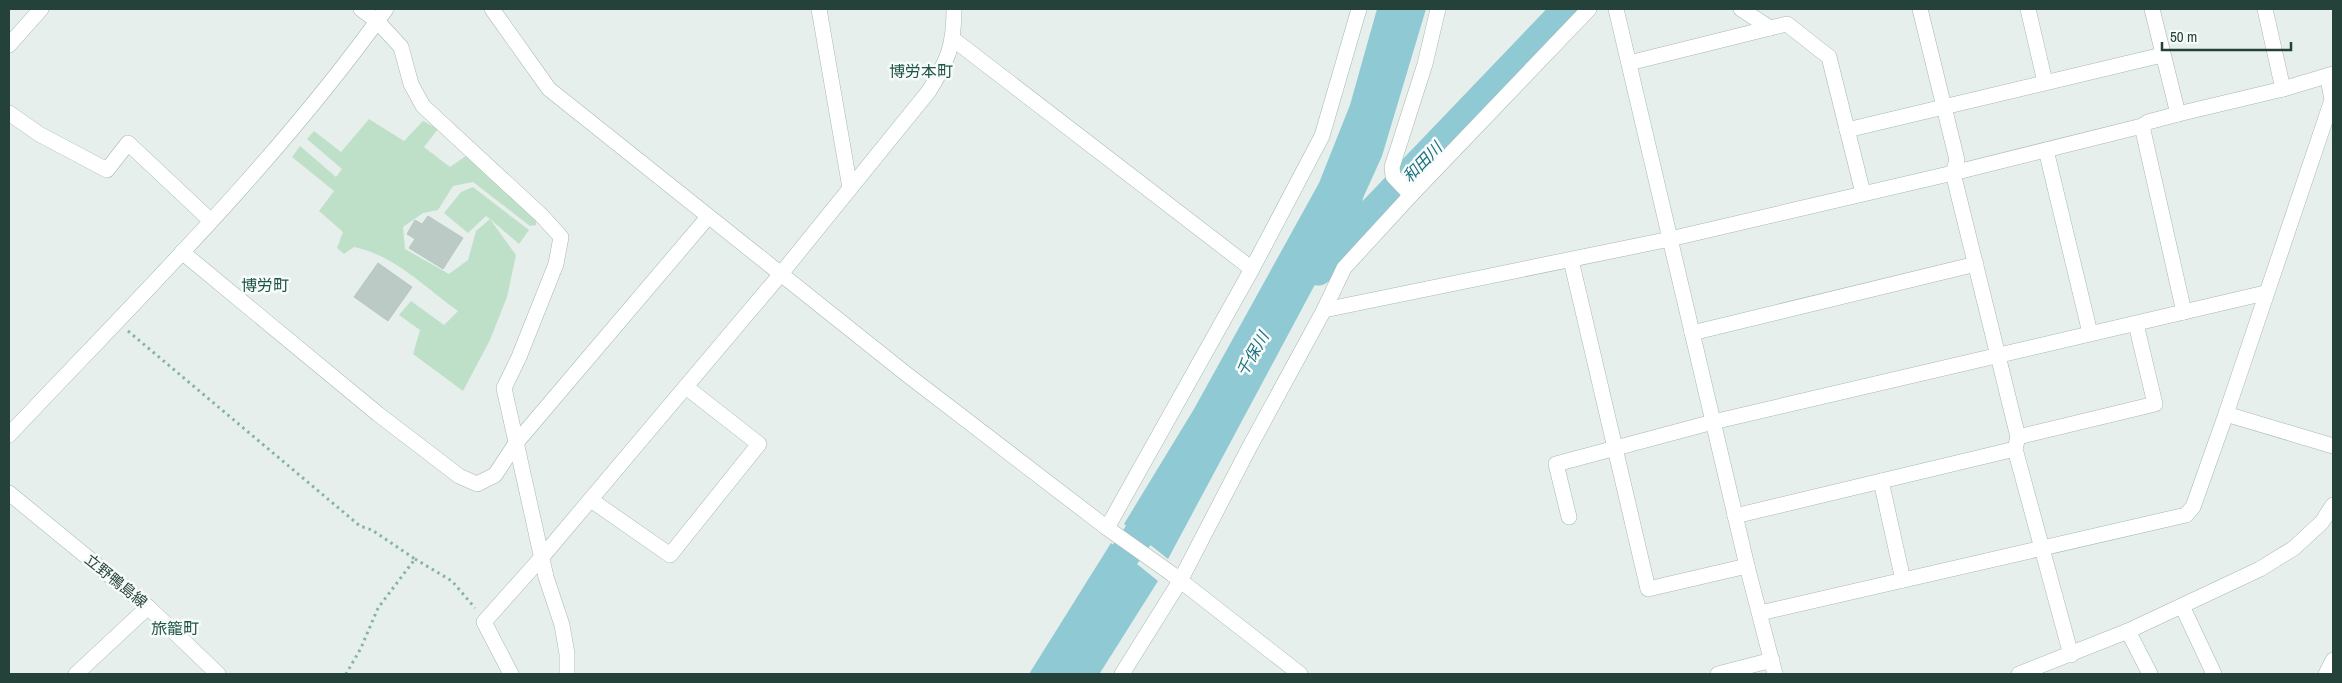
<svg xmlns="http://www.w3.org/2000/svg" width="2342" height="683" font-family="'Archivo Narrow','Noto Sans JP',sans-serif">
	<rect width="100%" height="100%" fill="#e6efeb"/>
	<path fill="#bfe0c8" d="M369 119 404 141 423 121 438 129 424 147 450 167 466 156 536 216V225L530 226 473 182 453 186 438 210 423 213 403 227 405 249 449 274 468 260 476 231 490 219 486 216 468 233 444 213 461 192 473 187 529 230 519 244 490 219 516 255 507 297 490 340 463 391 413 354 420 330 399 315 411 301 444 325 458 311C424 287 396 256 354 247L344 254 337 248 343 232 319 211 334 191 292 157 300 146 336 177 342 169 307 139 314 131 341 152Z"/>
	<g fill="#8ec9d4">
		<path d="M1377 9H1426L1382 156 1363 198 1362 205 1366 211 1348 235 1326 275H1320L1168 559 1124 524 1194 409 1319 183 1350 105Z"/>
		<path d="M1111 543 1158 581 1100 673 1029 674Z"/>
	</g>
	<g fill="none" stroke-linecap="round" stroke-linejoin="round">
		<g stroke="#8ec9d4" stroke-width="31">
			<path d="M1318 270 1568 9"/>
			<path d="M1100 590 1163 500"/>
		</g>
	</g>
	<g fill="#bbcac4" stroke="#b8c9c2">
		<path d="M428 216 463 238 443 269 409 248 415 239 407 234 415 220 422 224Z"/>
		<path d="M378 263 412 287 388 321 354 297Z"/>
	</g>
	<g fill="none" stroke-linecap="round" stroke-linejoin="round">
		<defs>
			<g id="minor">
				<path d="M361 9 377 21 401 47 411 84 423 106 542 216 561 237 556 264 519 357 504 388 546 577 562 625 567 654V674"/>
				<path d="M492 9 549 89 905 373 1107 528 1172 574 1300 674"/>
				<path d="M819 9 850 188"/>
				<path d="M1616 9 1747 566 1775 674"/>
				<path d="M1741 9 1770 28 1787 24 1829 57 1863 193"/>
				<path d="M1920 9 1957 160 1953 173 2018 437 2015 449 2071 655"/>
				<path d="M2028 9 2045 82"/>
				<path d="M2152 9 2178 114"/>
				<path d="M2265 9 2283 89"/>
				<path d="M953 39 1252 269"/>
				<path d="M9 45 41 9"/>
				<path d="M1629 63 1770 28"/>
				<path d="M2328 78 2332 100 2226 414 2333 446"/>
				<path d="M9 113 39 134 107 170 128 143 211 221"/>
				<path d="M2142 126 2184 312"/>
				<path d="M1847 130 2162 55"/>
				<path d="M2046 150 2090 333"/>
				<path d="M1411 195 1393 176 1392 167 1425 64 1438 9"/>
				<path d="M182 252 378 414 459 476 477 484 495 475 516 443 708 217"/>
				<path d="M1571 260 1648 589 1747 566"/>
				<path d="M1324 310 1670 239 1953 173 2142 126 2148 122 2178 114 2283 89 2333 74"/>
				<path d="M1692 333 1976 264"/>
				<path d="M9 435C139 297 275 164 386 9"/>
				<path d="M2018 437 2155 404 2136 324"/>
				<path d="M1881 481 1903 580"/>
				<path d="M591 500 670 555 759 444 686 387"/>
				<path d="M1735 516 2015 449"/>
				<path d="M1569 517 1556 464 1713 422 2265 293"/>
				<path d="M1107 528 1252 269 1322 136 1359 9"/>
				<path d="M2182 606 2214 674"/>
				<path d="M1760 613 2186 515 2193 507 2226 414"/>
				<path d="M2128 631 2150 674"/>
				<path d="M76 674 148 607"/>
				<path d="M511 674 484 622 542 557 780 275"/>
				<path d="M1122 674 1180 581 1249 448 1324 310 1344 268 1411 195 1589 9"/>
				<path d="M1718 674 1772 660"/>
				<path d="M2019 674 2128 631 2260 569 2294 548 2322 522 2333 505"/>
			</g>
			<path id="tertiary" d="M780 275 929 91C948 60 954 46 954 9"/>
			<g id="secondary">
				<path d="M9 493 148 607 218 674"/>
				<path d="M2326 674 2333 660"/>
			</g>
		</defs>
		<use href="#minor" stroke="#a8b8b2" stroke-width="16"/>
		<use href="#tertiary" stroke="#a8b8b2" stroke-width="16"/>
		<use href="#secondary" stroke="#a4bbb3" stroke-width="16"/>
		<g stroke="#86b3a5" stroke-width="3" stroke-dasharray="2.5 4" stroke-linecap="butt">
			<path d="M128 331 360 526 372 530 415 559 378 608 361 648 346 674"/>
			<path d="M415 559 452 581 475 608"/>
		</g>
		<use href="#minor" stroke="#fff" stroke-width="15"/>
		<use href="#tertiary" stroke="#fff" stroke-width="15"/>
		<use href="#secondary" stroke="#fff" stroke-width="15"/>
	</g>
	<g text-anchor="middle" stroke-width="5" stroke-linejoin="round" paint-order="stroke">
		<g font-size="15" fill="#24423a" stroke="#f7fbf9">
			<text transform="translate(116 581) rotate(39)" y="5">立野鴨島線</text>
		</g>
		<g font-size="16" fill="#1f5548" stroke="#f7fbf9">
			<text x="921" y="77">博労本町</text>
			<text x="265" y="291">博労町</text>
			<text x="175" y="634">旅籠町</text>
		</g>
		<g font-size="16" font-style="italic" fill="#1c6f80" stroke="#f7fbf9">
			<text transform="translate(1422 162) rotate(-46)" y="6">和田川</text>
			<text transform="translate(1252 354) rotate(-60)" y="6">千保川</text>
		</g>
	</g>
	<rect width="2342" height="683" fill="none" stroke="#24423a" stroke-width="20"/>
	<path d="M2162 42v8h129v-8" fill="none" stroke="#24423a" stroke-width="2.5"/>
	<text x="2170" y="42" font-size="15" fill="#24423a" stroke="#f7fbf9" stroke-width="4" paint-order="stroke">50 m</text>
</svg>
